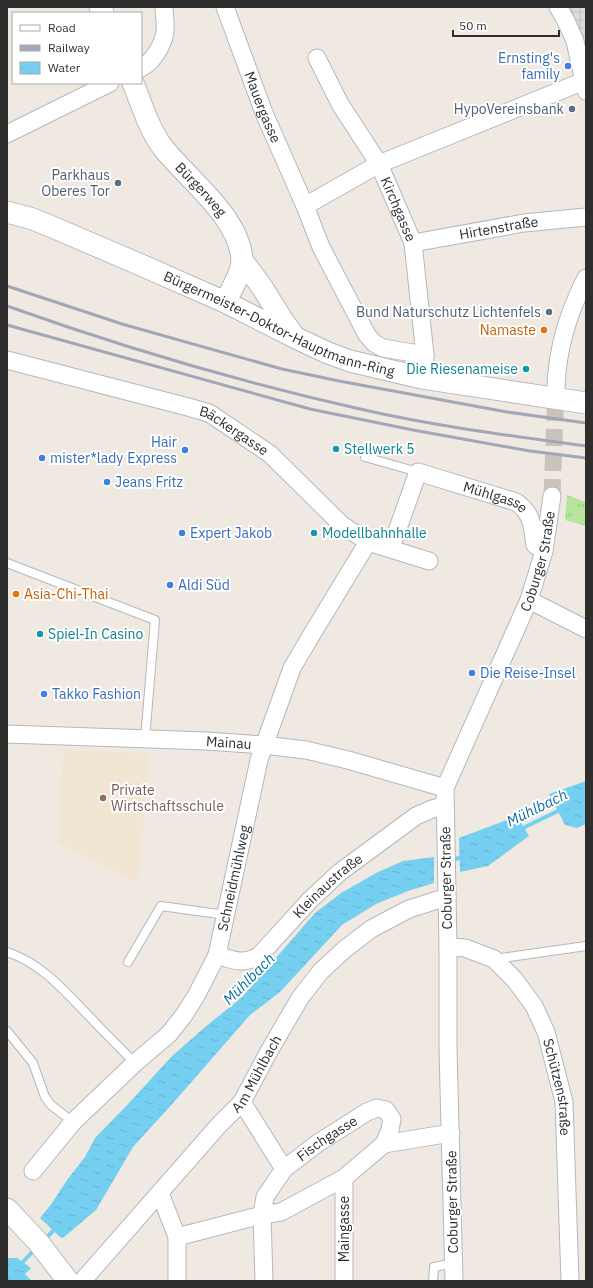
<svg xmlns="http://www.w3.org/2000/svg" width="593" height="1288" font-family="'IBM Plex Sans',sans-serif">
	<defs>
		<pattern id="grass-tufts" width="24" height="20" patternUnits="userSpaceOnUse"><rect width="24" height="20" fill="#b6e59e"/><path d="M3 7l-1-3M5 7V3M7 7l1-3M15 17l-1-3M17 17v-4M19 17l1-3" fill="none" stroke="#9dc588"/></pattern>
		<pattern id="plaza-grid" width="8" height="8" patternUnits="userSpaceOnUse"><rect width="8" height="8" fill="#dfdcd8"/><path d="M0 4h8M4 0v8" fill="none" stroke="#c0bdba"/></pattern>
		<pattern id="water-ripples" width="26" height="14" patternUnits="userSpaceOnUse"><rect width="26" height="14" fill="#75cff0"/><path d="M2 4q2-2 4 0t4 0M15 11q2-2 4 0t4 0" fill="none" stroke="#66b2ce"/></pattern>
	</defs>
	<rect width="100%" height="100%" fill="#efe9e1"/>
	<path fill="#f0e6d1" d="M63 750 150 753 137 884 59 843Z"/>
	<path fill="url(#grass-tufts)" d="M567 495 586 502V526L565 520Z"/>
	<path fill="url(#plaza-grid)" d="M566 7H586V57L584 40Z"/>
	<g fill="url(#water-ripples)">
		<path d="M586 781V824L577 828 565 825 549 794Z"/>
		<path d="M517 816 529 836 488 866 460 872 459 838Z"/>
		<path d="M434 857V883L408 891 376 904 342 925 280 992 250 1015 174 1102 133 1147 96 1210 63 1238 59 1236 40 1218 52 1203 67 1180 85 1157 95 1138 130 1102 171 1057 204 1028 242 997 315 913 341 893 378 872 403 861Z"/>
		<path d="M7 1258H17L31 1268 25 1274 32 1281H7Z"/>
	</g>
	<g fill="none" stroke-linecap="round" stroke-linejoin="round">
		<g stroke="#75cff0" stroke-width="4">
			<path d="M521 829 562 809"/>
			<path d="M450 861 464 856"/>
			<path d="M44 1240 56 1228"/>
			<path d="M19 1266 35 1249"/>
		</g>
		<path stroke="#c8c4bd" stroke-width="17" stroke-dasharray="17 8" stroke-linecap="butt" d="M552 496 556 388"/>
		<defs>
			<g id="service">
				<path d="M365 457 418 472"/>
				<path d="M7 563 155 620 145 739"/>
				<path d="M7 952C40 963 61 987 85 1012 101 1029 118 1046 135 1063"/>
				<path d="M495 959 586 946"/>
				<path d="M128 962 161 906 226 915"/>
				<path d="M7 1031 33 1063 45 1097 51 1105 73 1122"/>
				<path d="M433 1281 434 1267 454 1263"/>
			</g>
			<g id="minor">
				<path id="s1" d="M225 7 264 113 305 206 321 247 367 335 374 343 383 348 425 355"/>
				<path d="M558 7 566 21 575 41 586 91"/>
				<path id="s2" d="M317 58 340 104 379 164 413 243 425 355 424 366"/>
				<path d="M141 68C153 62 163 45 165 32 166 24 164 15 164 7"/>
				<path d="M7 134 110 83"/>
				<path d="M305 206 379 164 584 81"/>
				<path id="s3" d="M413 243 524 223 586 217"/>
				<path id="s4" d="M7 360 188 407 209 413 270 454 342 525 368 542 429 561"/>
				<path d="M556 388C557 348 568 313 586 278"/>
				<path id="s5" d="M391 548 418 472 516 502C533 514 532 526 535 545L544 551"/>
				<path d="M529 600 586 629"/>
				<path id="s6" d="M7 734 207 741 264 745 306 750 348 760 445 788"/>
				<path id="s7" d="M448 947 465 948 494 959 515 980 534 1006 546 1032 564 1102 570 1281"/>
				<path id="s8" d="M217 955C233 960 242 965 259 956L310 900 340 872 416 816 432 809 444 806"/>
				<path d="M242 1102 284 1169"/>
				<path id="s9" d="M33 1171 73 1122 135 1063 169 1034 184 1015 196 996 217 955 259 760 292 668 315 629 368 542"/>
				<path d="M344 1178V1281"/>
				<path d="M160 1193 177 1237V1281"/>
				<path d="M177 1237 262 1215 281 1212 344 1178 384 1144 451 1133"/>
				<path id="s10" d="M84 1279 219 1125 242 1102 268 1053 300 998 321 971 345 949 371 929 409 909 447 897"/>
				<path id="s11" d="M264 1281 262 1215 265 1197 284 1169 318 1143 367 1112 377 1108 386 1110 392 1119 390 1130 384 1144"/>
				<path id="s12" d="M454 1281 448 1049V947L445 788 529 600 544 551 552 496"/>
			</g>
			<g id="tertiary">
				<path d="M100 7 103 13"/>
				<path id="s13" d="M133 83C142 105 149 130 164 149 189 180 240 218 242 260 242 272 231 291 225 302"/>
				<path id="s14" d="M7 212 33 219 57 229 141 265 225 302 296 338 328 353 350 361 422 378 586 403"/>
				<path d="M242 260 262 287 283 321 294 336"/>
				<path d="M7 1209 38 1242 68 1281"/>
			</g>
		</defs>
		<use href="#service" stroke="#b4b7c1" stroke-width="10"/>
		<use href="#minor" stroke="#b4b7c1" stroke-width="19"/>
		<use href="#tertiary" stroke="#b4b7c1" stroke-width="23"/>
		<use href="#service" stroke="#fff" stroke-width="8"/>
		<use href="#minor" stroke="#fff" stroke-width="17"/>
		<use href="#tertiary" stroke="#fff" stroke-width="21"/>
		<g stroke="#a3a6b8" stroke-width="3">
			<path d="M7 286 122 324 282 369 339 381 507 412 586 423"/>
			<path d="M7 306C122 347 240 382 360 409 434 426 511 436 586 446"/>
			<path d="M7 325 310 409 413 430 530 451 586 458"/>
		</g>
	</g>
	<g fill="#3f7fe0" stroke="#fff" stroke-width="1.5">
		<circle cx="568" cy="66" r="4"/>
		<circle cx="185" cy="450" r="4"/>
		<circle cx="42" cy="458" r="4"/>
		<circle cx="107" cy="482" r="4"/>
		<circle cx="182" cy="533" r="4"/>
		<circle cx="170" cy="585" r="4"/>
		<circle cx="472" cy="673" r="4"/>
		<circle cx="44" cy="694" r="4"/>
	</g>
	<g fill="#5c6f8a" stroke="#fff" stroke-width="1.5">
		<circle cx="572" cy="109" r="4"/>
		<circle cx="118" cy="183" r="4"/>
		<circle cx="549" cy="312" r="4"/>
	</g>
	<g fill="#e8710a" stroke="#fff" stroke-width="1.5">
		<circle cx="544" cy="330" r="4"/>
		<circle cx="16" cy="594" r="4"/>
	</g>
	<g fill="#0f9aa8" stroke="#fff" stroke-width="1.5">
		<circle cx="526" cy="369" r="4"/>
		<circle cx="336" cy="449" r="4"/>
		<circle cx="314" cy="533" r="4"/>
		<circle cx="40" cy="634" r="4"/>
	</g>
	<circle fill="#8d6e63" stroke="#fff" stroke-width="1.5" cx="103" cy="798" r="4"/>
	<g text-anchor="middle" stroke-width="4" stroke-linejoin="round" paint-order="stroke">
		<g font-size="14" fill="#366cbe" stroke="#fff" text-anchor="start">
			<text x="560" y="63" text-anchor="end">Ernsting's<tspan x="560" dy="16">family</tspan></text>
			<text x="177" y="447" text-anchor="end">Hair<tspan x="177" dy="16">Express</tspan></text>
			<text x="50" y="463">mister*lady</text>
			<text x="115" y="487">Jeans Fritz</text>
			<text x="190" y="538">Expert Jakob</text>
			<text x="178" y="590">Aldi Süd</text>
			<text x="480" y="678">Die Reise-Insel</text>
			<text x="52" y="699">Takko Fashion</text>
		</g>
		<g font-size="14" fill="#2e2e2e" stroke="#fff">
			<text dy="5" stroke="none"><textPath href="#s1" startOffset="107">Mauergasse</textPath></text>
			<text dy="5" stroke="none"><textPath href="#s13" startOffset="128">Bürgerweg</textPath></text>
			<text dy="5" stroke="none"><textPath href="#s2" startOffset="172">Kirchgasse</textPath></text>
			<text dy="5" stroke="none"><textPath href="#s3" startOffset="87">Hirtenstraße</textPath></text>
			<text dy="5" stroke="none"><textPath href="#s14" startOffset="295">Bürgermeister-Doktor-Hauptmann-Ring</textPath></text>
			<text dy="5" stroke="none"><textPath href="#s4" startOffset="239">Bäckergasse</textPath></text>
			<text dy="5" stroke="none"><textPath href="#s5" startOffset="162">Mühlgasse</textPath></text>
			<text dy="5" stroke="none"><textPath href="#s12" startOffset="739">Coburger Straße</textPath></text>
			<text dy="5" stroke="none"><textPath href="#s6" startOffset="222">Mainau</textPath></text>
			<text dy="5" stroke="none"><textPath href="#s9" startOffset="365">Schneidmühlweg</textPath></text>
			<text transform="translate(446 878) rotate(-91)" y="5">Coburger Straße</text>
			<text dy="5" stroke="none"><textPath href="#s8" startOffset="142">Kleinaustraße</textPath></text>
			<text dy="5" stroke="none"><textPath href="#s10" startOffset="269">Am Mühlbach</textPath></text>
			<text dy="5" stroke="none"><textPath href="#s7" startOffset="195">Schützenstraße</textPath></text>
			<text dy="5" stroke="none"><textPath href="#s11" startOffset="171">Fischgasse</textPath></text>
			<text transform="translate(452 1202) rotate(-91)" y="5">Coburger Straße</text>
			<text transform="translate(344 1229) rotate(-90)" y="5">Maingasse</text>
		</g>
		<g font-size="14" fill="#4e5e75" stroke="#fff" text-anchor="end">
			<text x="564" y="114">HypoVereinsbank</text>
			<text x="110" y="180">Parkhaus<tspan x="110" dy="16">Oberes Tor</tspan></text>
			<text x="541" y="317">Bund Naturschutz Lichtenfels</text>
		</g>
		<g font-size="14" fill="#c56008" stroke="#fff" text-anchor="end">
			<text x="536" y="335">Namaste</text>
			<text x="24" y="599" text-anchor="start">Asia-Chi-Thai</text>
		</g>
		<g font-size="14" fill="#0d838f" stroke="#fff" text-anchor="start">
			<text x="518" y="374" text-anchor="end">Die Riesenameise</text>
			<text x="344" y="454">Stellwerk 5</text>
			<text x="322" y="538">Modellbahnhalle</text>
			<text x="48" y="639">Spiel-In Casino</text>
		</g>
		<g font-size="14" fill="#785e54" stroke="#fff" text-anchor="start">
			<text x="111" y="795">Private<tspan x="111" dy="16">Wirtschaftsschule</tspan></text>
		</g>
		<g font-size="15" font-style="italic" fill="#0d6fa3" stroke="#fff">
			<text transform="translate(537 808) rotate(-26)" y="5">Mühlbach</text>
			<text transform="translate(249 979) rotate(-45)" y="5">Mühlbach</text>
		</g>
	</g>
	<rect width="593" height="1288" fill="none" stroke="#2e2e2e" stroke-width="16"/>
	<rect x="12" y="12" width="130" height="72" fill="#ffffff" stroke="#ababab"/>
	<rect x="20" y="25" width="20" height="6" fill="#ffffff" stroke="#ababab"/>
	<text x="48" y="32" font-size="12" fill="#2e2e2e">Road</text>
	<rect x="20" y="45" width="20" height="6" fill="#a3a6b8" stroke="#ababab"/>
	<text x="48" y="52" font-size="12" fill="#2e2e2e">Railway</text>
	<rect x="20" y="62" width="20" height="12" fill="url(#water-ripples)" stroke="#ababab"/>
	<text x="48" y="72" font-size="12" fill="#2e2e2e">Water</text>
	<path d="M453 30v6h106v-6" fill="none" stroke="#2e2e2e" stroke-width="2"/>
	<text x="459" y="30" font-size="12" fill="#2e2e2e" stroke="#ffffff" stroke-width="3" paint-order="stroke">50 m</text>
</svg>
